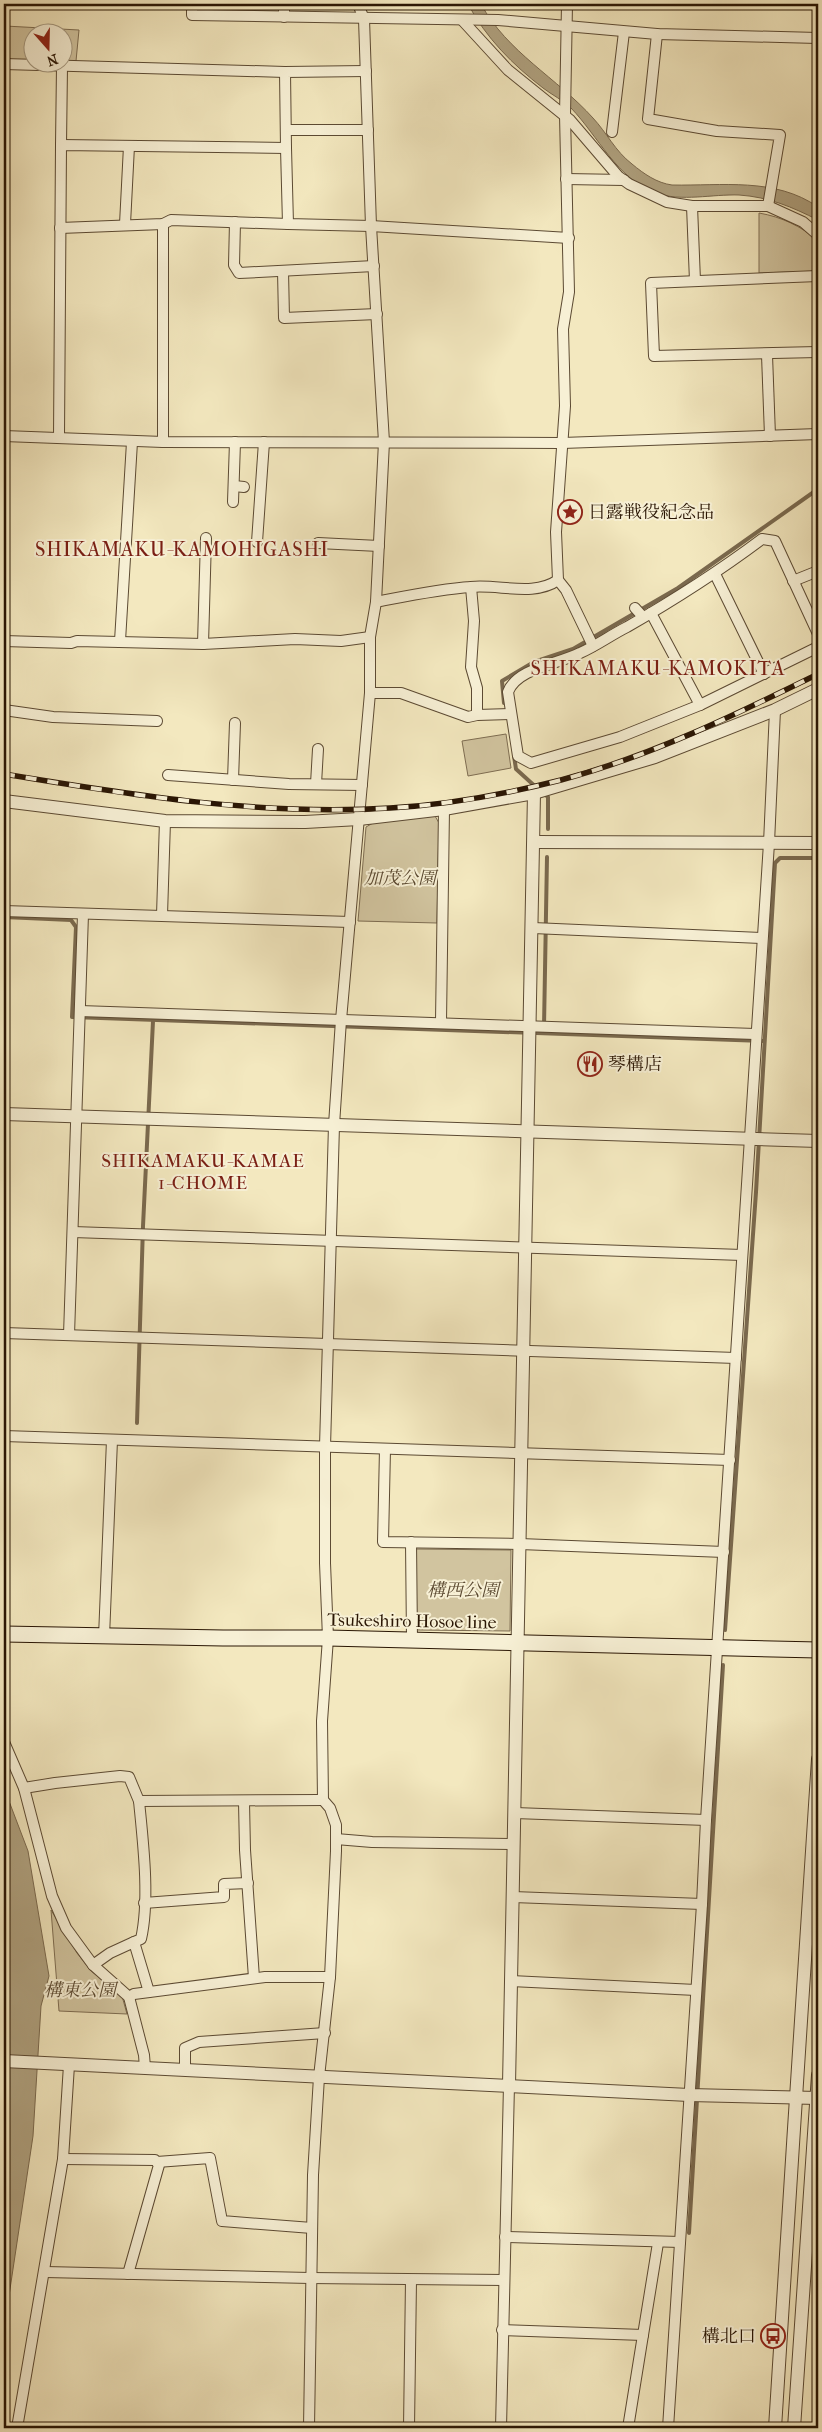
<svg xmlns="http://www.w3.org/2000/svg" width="822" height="2432" font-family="'IM FELL French Canon','Noto Serif JP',serif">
	<rect width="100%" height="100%" fill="#f3e8bf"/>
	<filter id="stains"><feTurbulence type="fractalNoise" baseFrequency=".004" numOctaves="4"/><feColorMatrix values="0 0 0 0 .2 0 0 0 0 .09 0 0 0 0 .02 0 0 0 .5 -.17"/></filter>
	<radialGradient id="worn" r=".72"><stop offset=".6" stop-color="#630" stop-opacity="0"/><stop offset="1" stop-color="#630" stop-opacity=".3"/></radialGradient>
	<g fill="#d1c49f" stroke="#7e6d52">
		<path d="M5 26 79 30 76 61H63L62 32H32V60H12L4 54Z"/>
		<path d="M759 213C782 217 800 226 818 240V271L759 273Z"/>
		<path d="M506 734 511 768 468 776 462 741Z"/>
		<path d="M435 816 439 823 437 923 358 921 366 827 373 823Z"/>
		<path d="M416 1549 511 1550 510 1631 416 1630Z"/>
		<path d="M51 1910 77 1953 91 1971 122 1996 127 2014 59 2011Z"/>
	</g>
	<g fill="#afa17f" stroke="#7a694e">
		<path d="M468 4H481C507 52 557 78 593 118 607 133 615 151 632 164 644 174 657 183 672 185 722 186 775 177 818 207V220C792 207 769 197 739 195 713 194 681 202 656 193 617 179 598 136 571 108 563 100 552 95 543 88 513 65 486 38 468 4Z"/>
		<path d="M4 1788 28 1851 49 1976 41 2006 33 2136 4 2329V2084L7 2042 4 1982Z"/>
	</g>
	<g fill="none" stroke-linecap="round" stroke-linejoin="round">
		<g stroke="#7a694e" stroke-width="4">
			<path d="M504 703 502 681 534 662 573 649 678 588 818 489"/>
			<path d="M514 756 516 769 538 789"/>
			<path d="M543 793 548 797V829"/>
			<path d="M4 917 71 920 76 927 72 1017 764 1041"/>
			<path d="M544 1027 547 857"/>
			<path d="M137 1423 143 1226 153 1021"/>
			<path d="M725 1630 756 1192 775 863 780 858H818"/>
			<path d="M689 2233 723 1665"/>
		</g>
		<defs>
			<g id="minor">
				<path d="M192 4V15L498 20 657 34 818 38"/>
				<path d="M284 17V4"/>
				<path d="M463 21 508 70 570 120 618 176 629 184 667 202 692 206H768L803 222 818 235"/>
				<path d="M657 34 648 119 717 131 780 135 768 206"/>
				<path d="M4 64 285 72"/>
				<path d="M286 130H368"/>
				<path d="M612 132 624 32"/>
				<path d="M61 145 62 66"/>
				<path d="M286 148 288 224 371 226 569 238"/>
				<path d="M566 179 624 180"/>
				<path d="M692 206 695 281"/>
				<path d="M235 222 234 265 239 273 374 266"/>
				<path d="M125 224 129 146"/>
				<path d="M163 224V442"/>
				<path d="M60 228 163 224 171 220 288 224"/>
				<path d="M283 271 284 318 377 314"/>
				<path d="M818 276 651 283 654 356 818 352"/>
				<path d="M767 355 770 436"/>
				<path d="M4 436 163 442 562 443 818 434"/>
				<path d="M59 437 61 145 286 148 285 72 366 71"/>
				<path d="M234 486 244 487"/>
				<path d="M233 502 235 442"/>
				<path d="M257 542 264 442"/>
				<path d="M318 543 379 546"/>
				<path d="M715 574 764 674"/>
				<path d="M558 580 566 590 593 646"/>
				<path d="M793 581 818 571"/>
				<path d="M471 587 474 621 471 667 477 688V715"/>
				<path d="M376 602C407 596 439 589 471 587 499 584 534 597 558 580L556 532 565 406 563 329 569 292 565 115 567 4"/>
				<path d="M635 608 643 617"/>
				<path d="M651 613 700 705"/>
				<path d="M818 634 775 541 762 539C718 572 674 600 627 627 611 635 596 646 580 653 559 664 517 668 508 692L518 756 531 763 620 737 700 705 818 647"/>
				<path d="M4 641 71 643 77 641 203 644 295 639 341 641 370 637"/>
				<path d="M120 641 132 442"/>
				<path d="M203 644 206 538"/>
				<path d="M370 693H401L468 717 477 715 511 714"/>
				<path d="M4 710 53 717 157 721"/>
				<path d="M168 775 289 784 362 785"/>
				<path d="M233 780 235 723"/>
				<path d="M316 784 318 749"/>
				<path d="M4 911 350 922"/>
				<path d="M162 915 165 821"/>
				<path d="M533 928 761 938"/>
				<path d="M80 1011 755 1034"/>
				<path d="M441 1022 444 809"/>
				<path d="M73 1232 742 1255"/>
				<path d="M4 1333 736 1358"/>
				<path d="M69 1335 83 914"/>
				<path d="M4 1436 730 1460"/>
				<path d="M385 1449 383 1542 520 1544 724 1552"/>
				<path d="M411 1542 412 1640"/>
				<path d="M104 1637 112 1440"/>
				<path d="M4 1742 24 1788 52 1896 66 1928 93 1965 129 1997 144 2055 145 2068"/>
				<path d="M24 1788 55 1783 120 1776 129 1777 139 1801 323 1800"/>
				<path d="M139 1801C143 1842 150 1899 141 1939L134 1942 149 1992"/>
				<path d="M244 1802 245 1850 254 1978"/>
				<path d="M515 1813 706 1820"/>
				<path d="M336 1839 372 1842 514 1844"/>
				<path d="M513 1897 702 1904"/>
				<path d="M144 1903 224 1897V1884L248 1883"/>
				<path d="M93 1965 110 1953 134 1942"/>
				<path d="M511 1981 696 1990"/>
				<path d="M129 1997 134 1994 265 1977H330"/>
				<path d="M185 2070V2048L199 2042 325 2033"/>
				<path d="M63 2159 155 2160 159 2165 128 2274"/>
				<path d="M157 2162 210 2158 222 2221 312 2228"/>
				<path d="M505 2237 680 2242"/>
				<path d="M45 2272 310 2278 504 2280"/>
				<path d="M502 2330 643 2335 658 2243"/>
				<path d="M17 2428 63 2159 69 2065"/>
				<path d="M309 2428 313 2175 319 2077 330 1977 336 1851V1825L330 1808 323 1800 322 1721 328 1638 325 1563V1447L334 1125 341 1020 370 693V637L376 602 384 442 371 226 364 19 358 4"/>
				<path d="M409 2428 411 2280"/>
				<path d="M501 2428 509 2085"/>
				<path d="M628 2428 643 2335"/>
				<path d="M668 2428 702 1904 706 1820 769 843 775 710"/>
			</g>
			<g id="tertiary">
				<path d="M4 801 165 821 305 822 359 819 444 809 534 793 655 757 775 710 818 689"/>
				<path d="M534 842 818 843"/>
				<path d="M4 1114 818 1141"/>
				<path d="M4 2061 689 2095 818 2098"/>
				<path d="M509 2085 534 793"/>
				<path d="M775 2428C790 2205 802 1982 818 1759"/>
				<path d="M794 2428 818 2075"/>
			</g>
			<path id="secondary" d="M4 1634 223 1638H328L818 1650"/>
		</defs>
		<use href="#minor" stroke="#5c4a33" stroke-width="12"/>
		<use href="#tertiary" stroke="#5c4a33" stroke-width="14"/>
		<use href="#secondary" stroke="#2a1604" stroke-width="17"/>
		<use href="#minor" stroke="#f7f0d5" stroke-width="10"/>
		<use href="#tertiary" stroke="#f7f0d5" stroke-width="12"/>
		<use href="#secondary" stroke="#f7f0d5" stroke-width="15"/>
		<defs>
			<path id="rail" d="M4 774C131 795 261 816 390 808 447 805 506 794 561 780 651 756 735 715 818 674"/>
		</defs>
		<use href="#rail" stroke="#2a1604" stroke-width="5.5"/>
		<use href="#rail" stroke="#f7f0d5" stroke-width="4" stroke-dasharray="11" stroke-linecap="butt"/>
	</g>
	<defs>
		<symbol id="sight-ring" viewBox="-11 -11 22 22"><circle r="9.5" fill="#f7f0d5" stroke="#8f2418" stroke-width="1.5"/><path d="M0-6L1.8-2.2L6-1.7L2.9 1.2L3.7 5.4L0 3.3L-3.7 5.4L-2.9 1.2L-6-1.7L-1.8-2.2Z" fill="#8f2418"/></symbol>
		<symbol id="restaurant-ring" viewBox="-11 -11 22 22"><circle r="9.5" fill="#f7f0d5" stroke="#8f2418" stroke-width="1.5"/><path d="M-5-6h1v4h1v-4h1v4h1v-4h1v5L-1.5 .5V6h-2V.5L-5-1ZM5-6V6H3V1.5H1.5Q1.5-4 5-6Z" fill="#8f2418"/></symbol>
		<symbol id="bus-ring" viewBox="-11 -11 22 22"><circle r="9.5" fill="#f7f0d5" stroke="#8f2418" stroke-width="1.5"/><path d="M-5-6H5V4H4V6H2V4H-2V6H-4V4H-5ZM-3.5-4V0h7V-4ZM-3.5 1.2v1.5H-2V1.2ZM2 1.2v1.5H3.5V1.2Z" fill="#8f2418"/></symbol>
	</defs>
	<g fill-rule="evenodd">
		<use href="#sight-ring" x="556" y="498" width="28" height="28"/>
		<use href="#restaurant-ring" x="576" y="1050" width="28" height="28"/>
		<use href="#bus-ring" x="759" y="2322" width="28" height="28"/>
	</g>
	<g text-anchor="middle" stroke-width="4" stroke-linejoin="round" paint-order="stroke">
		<g font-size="18" fill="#2a1604" stroke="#f7f0d5" text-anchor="start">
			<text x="588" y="518">日露戦役紀念品</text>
			<text x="608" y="1070">琴構店</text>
			<text x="756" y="2342" text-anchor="end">構北口</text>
		</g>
		<g font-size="18" font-style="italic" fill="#5c4a32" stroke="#f7f0d5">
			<text x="400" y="884">加茂公園</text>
			<text x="463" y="1596">構西公園</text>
			<text x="80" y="1996">構東公園</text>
		</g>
		<g font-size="18" fill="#2a1604" stroke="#f7f0d5">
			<text transform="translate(412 1621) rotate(1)" y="6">Tsukeshiro Hosoe line</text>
		</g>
		<g font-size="19" letter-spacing="1" fill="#7a1f14" stroke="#f7f0d5">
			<text x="203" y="1167">SHIKAMAKU-KAMAE<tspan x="203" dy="22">1-CHOME</tspan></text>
		</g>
		<g font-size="20" letter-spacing="1" fill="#7a1f14" stroke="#f7f0d5">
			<text x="182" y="556">SHIKAMAKU-KAMOHIGASHI</text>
			<text x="658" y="675">SHIKAMAKU-KAMOKITA</text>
		</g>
	</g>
	<rect width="822" height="2432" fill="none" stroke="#f3e8bf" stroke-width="20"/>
	<rect x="5" y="5" width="812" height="2422" fill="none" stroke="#2a1604" stroke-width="2.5"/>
	<rect x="10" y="10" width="802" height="2412" fill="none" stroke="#2a1604"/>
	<g transform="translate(48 48) rotate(160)"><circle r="24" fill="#f7f0d5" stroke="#a59981"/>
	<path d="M0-4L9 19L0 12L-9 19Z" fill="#8f2418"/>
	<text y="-8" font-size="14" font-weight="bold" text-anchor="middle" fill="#2a1604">N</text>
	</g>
	<rect width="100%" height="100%" filter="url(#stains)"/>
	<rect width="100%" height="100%" fill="url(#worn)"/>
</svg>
